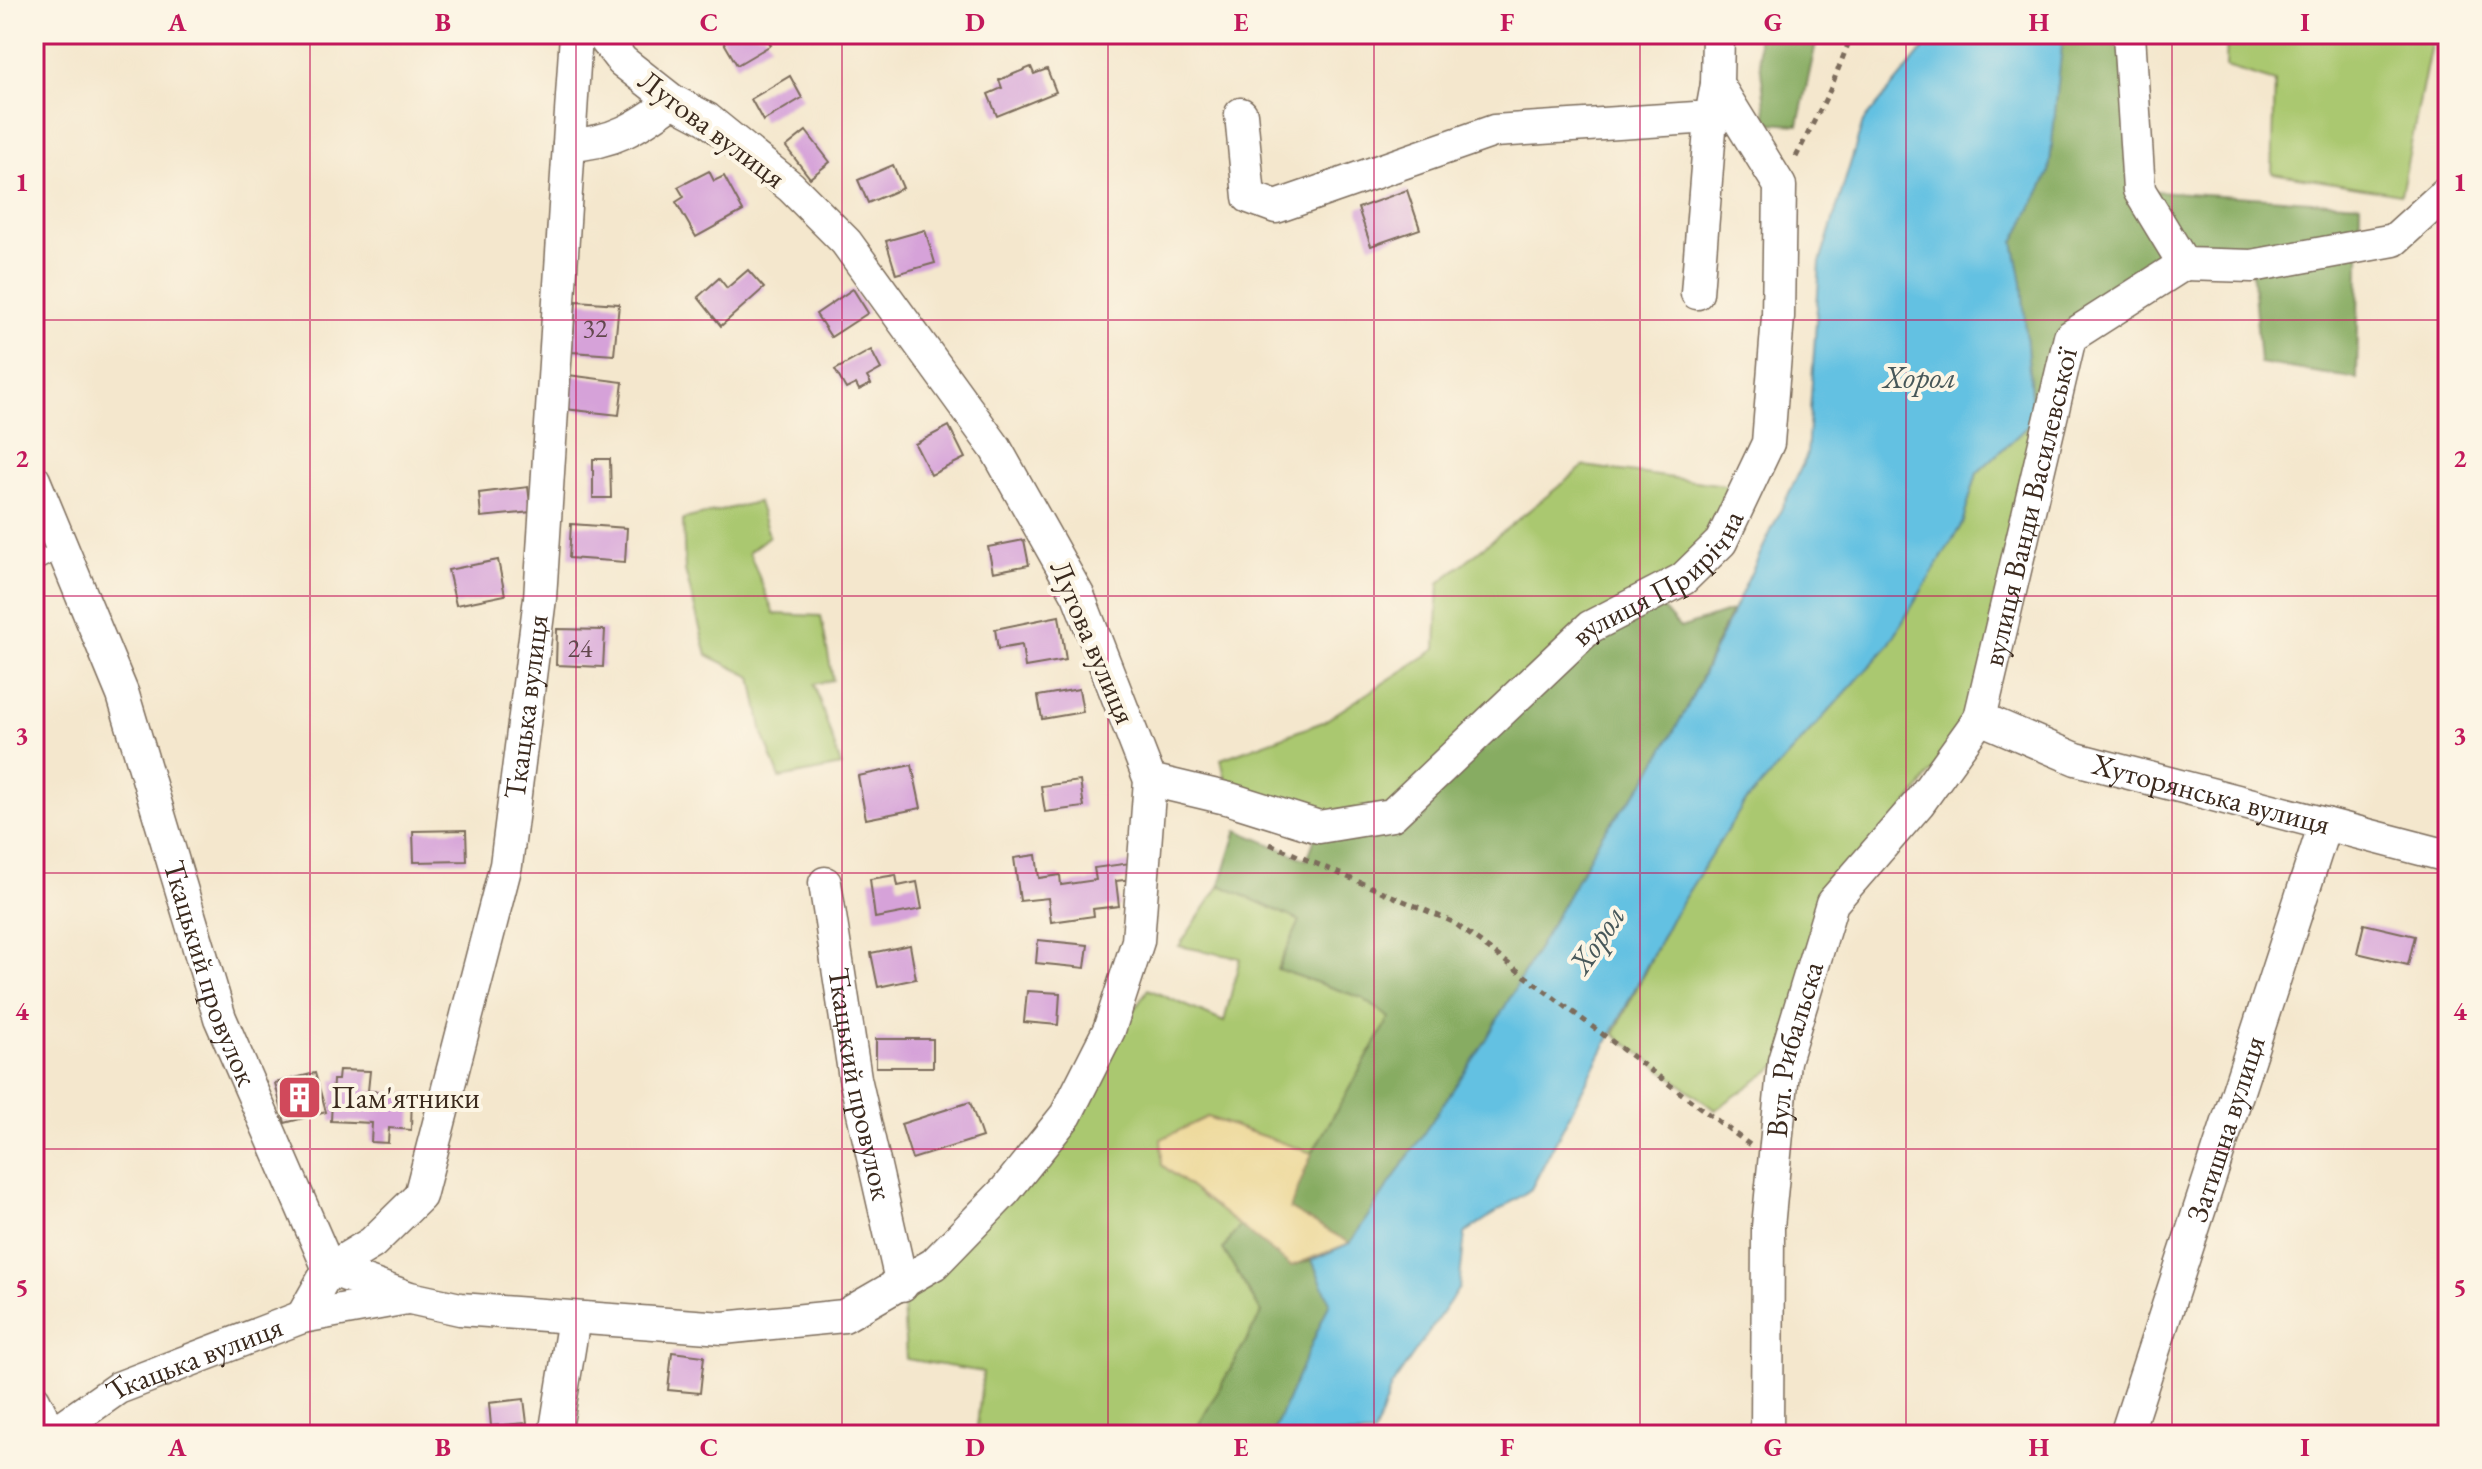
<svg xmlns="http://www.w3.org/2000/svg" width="2482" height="1469" font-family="'EB Garamond',serif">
	<rect width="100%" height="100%" fill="#fcf5e5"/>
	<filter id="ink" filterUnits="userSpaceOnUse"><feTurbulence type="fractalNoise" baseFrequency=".0125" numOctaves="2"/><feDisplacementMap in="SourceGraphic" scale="16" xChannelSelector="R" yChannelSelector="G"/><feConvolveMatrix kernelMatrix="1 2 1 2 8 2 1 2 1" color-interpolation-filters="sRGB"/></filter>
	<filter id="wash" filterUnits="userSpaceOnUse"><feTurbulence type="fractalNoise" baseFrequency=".006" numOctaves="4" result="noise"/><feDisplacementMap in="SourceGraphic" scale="32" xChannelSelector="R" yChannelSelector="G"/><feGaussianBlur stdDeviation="1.8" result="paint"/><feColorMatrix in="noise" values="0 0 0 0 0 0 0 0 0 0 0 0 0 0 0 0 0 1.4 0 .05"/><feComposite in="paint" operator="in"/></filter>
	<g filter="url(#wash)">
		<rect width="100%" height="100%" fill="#f4e7cd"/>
		<g fill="#aac86f" stroke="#727946" stroke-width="2">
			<path d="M2227 34H2433L2401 194 2272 173 2275 82 2226 67Z"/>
			<path d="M2033 421 2048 428 1974 717 1832 903 1784 1061 1715 1110 1614 1034 1671 919 1743 805 1888 646 1962 524 1977 473Z"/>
			<path d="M1584 466 1747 488 1721 542 1392 815 1319 827 1230 799 1221 759 1323 722 1436 649 1439 583Z"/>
			<path d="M758 502 769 536 749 552 774 614 821 616 833 680 814 684 841 766 780 778 763 734 752 677 707 655 685 570 683 519Z"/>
			<path d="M1220 885 1301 921 1277 969 1362 998 1376 910 1390 1018 1312 1153 1207 1117 1162 1165 1240 1226 1223 1249 1262 1313 1193 1435H976L983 1372 906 1359 902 1285 1066 1115 1148 989 1224 1022 1240 958 1179 946Z"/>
		</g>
		<g fill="#87ac62" stroke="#616b40" stroke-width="2">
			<path d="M1757 34H1818L1798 125 1767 123Z"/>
			<path d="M2063 34H2129L2140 190 2360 204 2357 379 2260 363 2252 267 2184 264 2070 337 2048 428 2033 421 2022 283 2014 242 2049 173Z"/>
			<path d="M1651 596 1680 628 1731 611 1687 708 1645 782 1603 833 1485 1042 1350 1243 1290 1209 1312 1153 1390 1018 1362 998 1278 969 1300 921 1220 885 1237 830 1307 860 1319 827 1392 815Z"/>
			<path d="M1240 1226 1291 1266 1312 1260 1330 1302 1272 1435H1193L1262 1313 1223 1249Z"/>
		</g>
		<path fill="#eeda9e" stroke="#94825e" stroke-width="2" d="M1207 1117 1312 1153 1290 1209 1350 1243 1291 1266 1162 1165 1161 1139Z"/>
		<path fill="#64c1e2" stroke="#507680" stroke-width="2" d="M1936 34H2063L2049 173 2014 242 2022 283 2033 421 1977 473 1962 524 1888 646 1743 805 1671 919 1531 1189 1465 1233 1459 1288 1391 1387 1374 1435H1272L1330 1302 1312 1260 1350 1243 1485 1042 1603 833 1645 782 1687 708 1807 455 1820 263 1863 122Z"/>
		<g id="blocks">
			<g fill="#d6a2d9">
				<path d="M723 34H764L771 45 737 65 720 36Z"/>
				<path d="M1031 67 1034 74 1047 69 1056 92 997 116 988 94 1002 88 999 80Z"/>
				<path d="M790 76 802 98 763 121 751 99Z"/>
				<path d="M806 131 830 162 810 178 786 147Z"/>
				<path d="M893 165 903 188 868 203 858 180Z"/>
				<path d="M709 171 714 181 724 176 743 211 696 237 676 202 684 197 678 187Z"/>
				<path d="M1407 190 1420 229 1371 246 1358 208Z"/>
				<path d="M925 230 935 263 896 274 886 241Z"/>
				<path d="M748 270 764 288 721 326 698 297 719 278 727 288Z"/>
				<path d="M853 289 868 313 831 337 816 314Z"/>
				<path d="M576 301 619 304 614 355 572 352Z"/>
				<path d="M871 350 881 369 867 377 871 384 859 390 856 384 846 389 835 370Z"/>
				<path d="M568 375 623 382 619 415 565 409Z"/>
				<path d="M949 426 965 458 931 475 915 444Z"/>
				<path d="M593 459H610L611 498H593Z"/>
				<path d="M528 487 531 512 481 517 479 493Z"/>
				<path d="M571 524 627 528 625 562 569 558Z"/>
				<path d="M1024 540 1029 565 993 572 988 547Z"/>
				<path d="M498 560 505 595 456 605 448 570Z"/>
				<path d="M1059 616 1066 660 1025 667 1022 645 998 649 995 629Z"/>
				<path d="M557 629 605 630 603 667 556 665Z"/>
				<path d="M1079 689 1083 712 1042 719 1038 696Z"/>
				<path d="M912 765 921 808 866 819 858 776Z"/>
				<path d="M1080 781 1084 807 1045 812 1041 786Z"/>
				<path d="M466 830 467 861 414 862 413 831Z"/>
				<path d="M1036 855 1039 878 1060 875 1061 885 1096 880 1094 868 1130 863 1133 879 1116 881 1119 906 1093 909 1094 916 1051 922 1048 898 1020 901 1014 858Z"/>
				<path d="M896 875 898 886 917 882 922 909 875 918 870 879Z"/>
				<path d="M2364 924 2415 936 2408 965 2357 953Z"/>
				<path d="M1038 940 1088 945 1085 968 1036 963Z"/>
				<path d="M910 945 916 979 878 987 871 953Z"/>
				<path d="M1027 991 1060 993 1058 1025 1024 1022Z"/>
				<rect x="876" y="1039" width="57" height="28"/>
				<path d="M339 1070 370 1071 368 1091 412 1093 411 1130 389 1128 388 1143 371 1142 372 1123 331 1121 333 1080H338Z"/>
				<path d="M315 1073 326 1112 285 1123 275 1083Z"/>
				<path d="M970 1102 982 1137 912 1159 901 1124Z"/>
				<path d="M672 1352 704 1356 700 1393 668 1390Z"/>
				<path d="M524 1399 527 1423 491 1426 489 1403Z"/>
			</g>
		</g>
	</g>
	<g filter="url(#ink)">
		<use href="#blocks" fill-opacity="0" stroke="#7c6c5b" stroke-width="2"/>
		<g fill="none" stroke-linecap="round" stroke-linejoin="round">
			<defs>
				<path id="service" d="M34 563 62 549"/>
				<g id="minor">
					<path d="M1241 114 1249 197 1276 207 1494 131 1711 117 1717 84"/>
					<path d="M569 145C613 143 638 127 673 101"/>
					<path d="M2184 264 2252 266 2394 240 2448 191"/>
					<path d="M1697 293 1711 117"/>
					<path id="s1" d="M34 480 123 695 220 1018 329 1269 410 1298 460 1309 723 1328 844 1316 934 1264 1005 1191 1066 1115 1109 1030 1138 941 1150 780 1078 595 996 449 846 242 791 187 707 119 673 101 622 61 601 34"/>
					<path id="s2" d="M1980 718 2076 759 2448 856"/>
					<path id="s3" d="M1150 780 1230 799 1319 827 1392 815 1590 627 1683 579 1721 542 1768 443 1778 317 1780 186 1717 84 1718 34"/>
					<path id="s4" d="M825 883 855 1078 902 1285"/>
					<path id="s5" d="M302 1317 329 1269 372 1243 420 1196 506 865 540 598 576 34"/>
					<path d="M34 1400 51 1435"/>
					<path id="s6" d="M51 1435 118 1388 302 1317 407 1298"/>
					<path d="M555 1435 574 1318"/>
					<path id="s7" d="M1767 1435 1768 1227 1784 1061 1832 903 1919 803 1980 718 2070 337 2184 264 2139 190 2129 34"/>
					<path id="s8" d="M2126 1435 2325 824"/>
				</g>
			</defs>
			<use href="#service" stroke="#7c6c5b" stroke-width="19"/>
			<use href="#minor" stroke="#7c6c5b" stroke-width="35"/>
			<g stroke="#7c6c5b" stroke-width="5" stroke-dasharray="6 6" stroke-linecap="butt">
				<path d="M1796 157 1830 90 1852 34"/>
				<path d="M1270 844 1453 922 1750 1145"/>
			</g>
			<use href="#service" stroke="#fff" stroke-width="16"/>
			<use href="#minor" stroke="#fff" stroke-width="32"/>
		</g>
	</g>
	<path fill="none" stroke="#c2185b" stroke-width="2" stroke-opacity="0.55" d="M310 34V1435M576 34V1435M842 34V1435M1108 34V1435M1374 34V1435M1640 34V1435M1906 34V1435M2172 34V1435M34 320H2448M34 596H2448M34 873H2448M34 1149H2448"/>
	<defs>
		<symbol id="building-square" viewBox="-11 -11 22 22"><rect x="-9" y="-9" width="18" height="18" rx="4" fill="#d1495b" stroke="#fcf5e5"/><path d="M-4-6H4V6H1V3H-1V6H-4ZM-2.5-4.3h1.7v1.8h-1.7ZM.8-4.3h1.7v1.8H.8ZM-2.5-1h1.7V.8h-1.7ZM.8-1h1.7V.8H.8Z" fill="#fff"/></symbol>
	</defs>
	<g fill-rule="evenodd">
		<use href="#building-square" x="274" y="1072" width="51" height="51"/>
	</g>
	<g text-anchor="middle" stroke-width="8" stroke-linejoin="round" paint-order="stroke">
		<g font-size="26" fill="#62484d">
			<text x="595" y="337">32</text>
			<text x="580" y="657">24</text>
		</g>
		<g font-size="30" fill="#3b2a1e" stroke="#fcf5e5">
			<text transform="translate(712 129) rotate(37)" y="10">Лугова вулиця</text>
			<text dy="10" stroke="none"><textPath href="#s7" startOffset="994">вулиця Ванди Василевської</textPath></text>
			<text dy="10" stroke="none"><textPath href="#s3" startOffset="608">вулиця Прирічна</textPath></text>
			<text transform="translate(1093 642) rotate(67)" y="10">Лугова вулиця</text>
			<text dy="10" stroke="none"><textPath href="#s5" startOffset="674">Ткацька вулиця</textPath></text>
			<text dy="10" stroke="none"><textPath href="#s2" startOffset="244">Хуторянська вулиця</textPath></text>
			<text dy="10" stroke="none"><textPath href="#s1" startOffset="524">Ткацький провулок</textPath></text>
			<text dy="10" stroke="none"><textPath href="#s7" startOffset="388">Вул. Рибальска</textPath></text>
			<text dy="10" stroke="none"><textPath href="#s4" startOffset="204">Ткацький провулок</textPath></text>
			<text dy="10" stroke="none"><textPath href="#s8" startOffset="322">Затишна вулиця</textPath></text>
			<text dy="10" stroke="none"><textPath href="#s6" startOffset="164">Ткацька вулиця</textPath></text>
		</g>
		<g font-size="30" fill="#3b2a1e" stroke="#fcf5e5" text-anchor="start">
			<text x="331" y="1108">Пам'ятники</text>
		</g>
		<g font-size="32" font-style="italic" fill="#475759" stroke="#fcf5e5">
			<text x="1920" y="388">Хорол</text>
			<text transform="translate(1597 939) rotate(-56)" y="11">Хорол</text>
		</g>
	</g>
	<rect width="2482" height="1469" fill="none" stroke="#fcf5e5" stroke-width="88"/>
	<rect x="44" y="44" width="2394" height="1381" fill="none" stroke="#c2185b" stroke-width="3"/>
	<g font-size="26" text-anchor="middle" font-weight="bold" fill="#c2185b">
		<text x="177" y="31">A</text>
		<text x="443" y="31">B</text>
		<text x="709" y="31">C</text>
		<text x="975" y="31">D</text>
		<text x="1241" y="31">E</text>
		<text x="1507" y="31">F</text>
		<text x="1773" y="31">G</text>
		<text x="2039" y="31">H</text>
		<text x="2305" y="31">I</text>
		<text x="22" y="191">1</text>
		<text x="2460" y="191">1</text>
		<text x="22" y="467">2</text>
		<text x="2460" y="467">2</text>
		<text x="22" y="744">3</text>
		<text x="2460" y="744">3</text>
		<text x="22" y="1020">4</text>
		<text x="2460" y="1020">4</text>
		<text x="22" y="1296">5</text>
		<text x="2460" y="1296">5</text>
		<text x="177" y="1456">A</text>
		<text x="443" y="1456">B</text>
		<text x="709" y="1456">C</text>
		<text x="975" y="1456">D</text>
		<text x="1241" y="1456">E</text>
		<text x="1507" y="1456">F</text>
		<text x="1773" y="1456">G</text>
		<text x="2039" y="1456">H</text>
		<text x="2305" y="1456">I</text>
	</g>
</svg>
